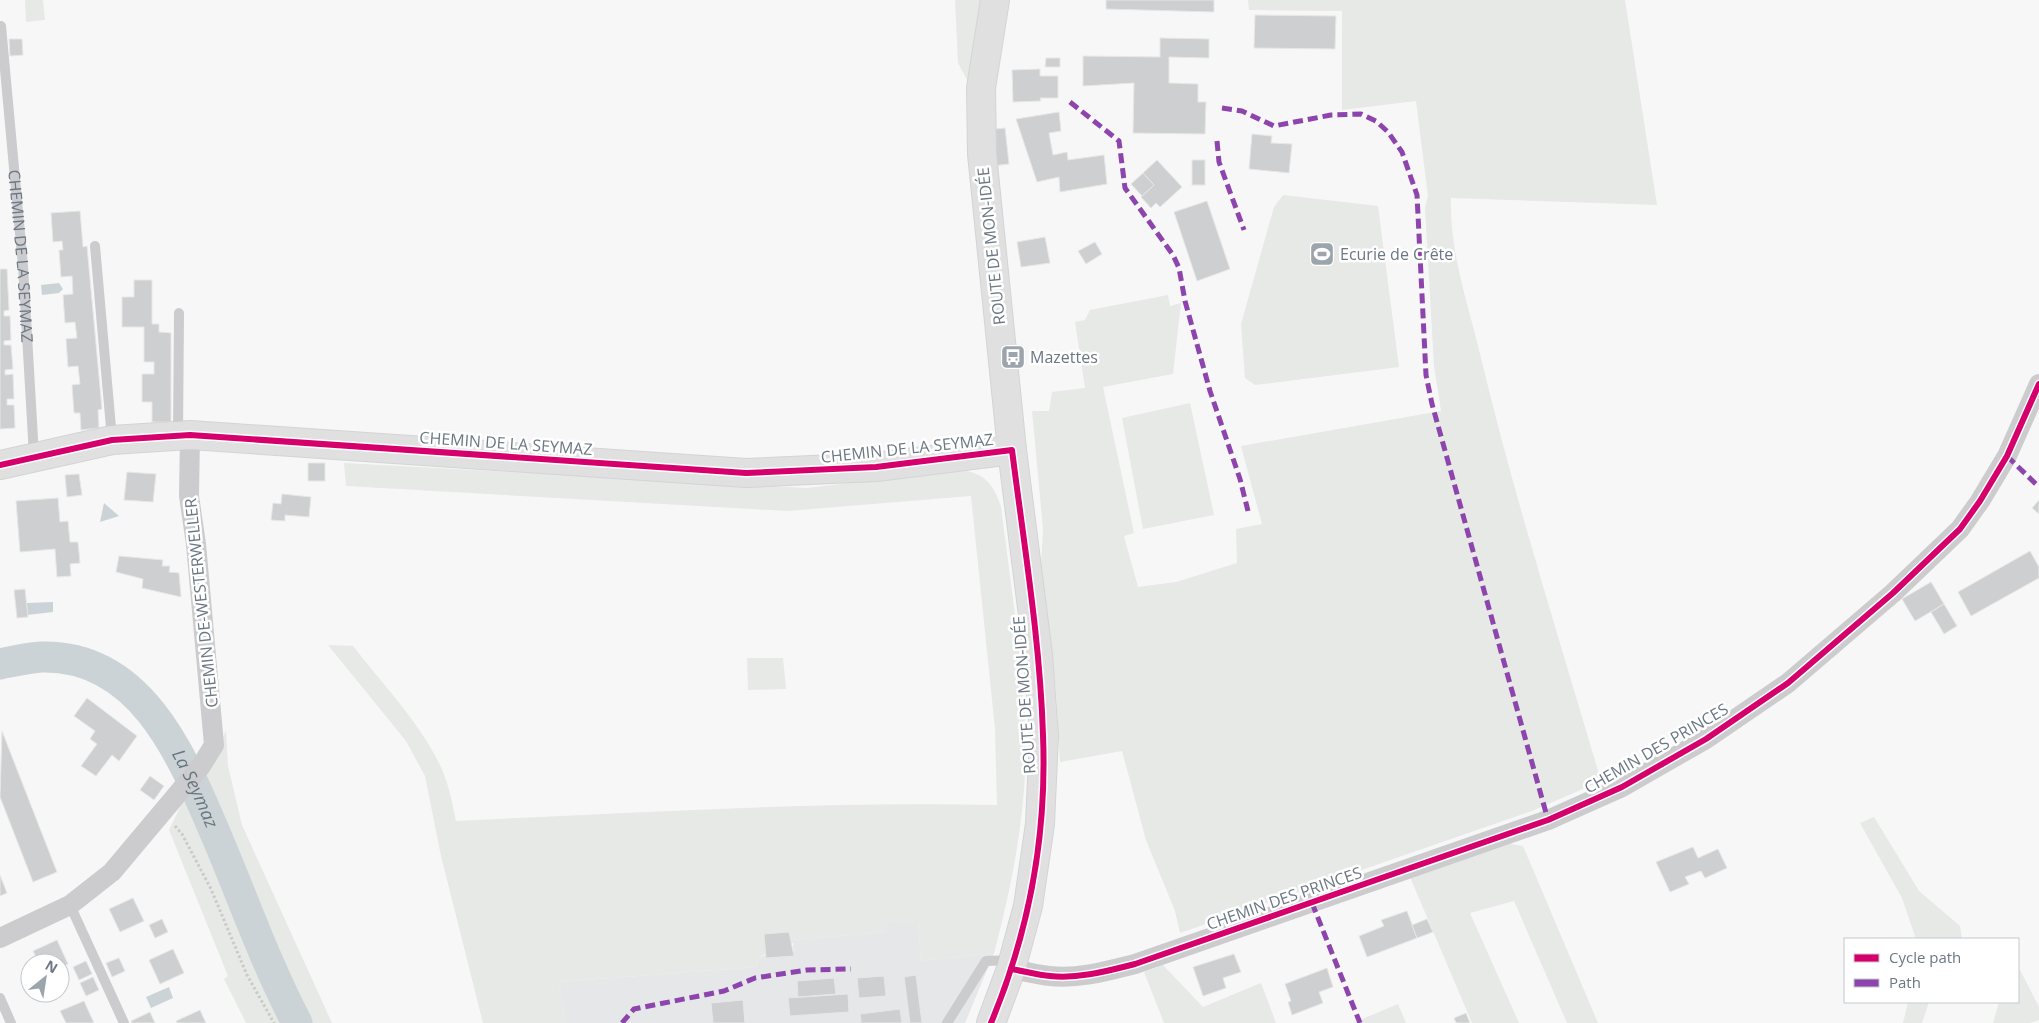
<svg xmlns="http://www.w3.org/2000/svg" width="2039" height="1023" font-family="'Open Sans',sans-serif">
	<rect width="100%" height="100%" fill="#f7f7f7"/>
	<path fill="#e6e7e8" d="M885 922H918L921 961 994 953 965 1023H565L559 982 757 967 758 958 766 955 767 958 794 956 793 943H790V940L886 932Z"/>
	<g fill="#e6e9e5">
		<path d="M25 0H43L45 20 26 22Z"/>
		<path d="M955 0H984L969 83 958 63Z"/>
		<path d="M1248 0H1625L1657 205 1451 198C1449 252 1469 306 1481 358 1515 500 1560 641 1601 781L1532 811 1180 933 1175 911 1146 840 1122 751 1060 762 1056 691 1041 564 1043 529 1032 411H1049L1052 392 1085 388 1075 322 1085 320 1090 310 1168 295 1170 306 1181 303 1173 374 1103 387 1134 533 1124 536 1138 587 1176 582 1237 563 1236 529 1262 524 1241 446 1441 411 1434 366 1425 207 1428 196 1416 101 1342 110V11L1249 10Z"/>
		<path d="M1283 195 1378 206 1399 367 1255 385 1245 378 1241 324 1274 207Z"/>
		<path d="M1190 403 1214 515 1143 529 1122 418Z"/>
		<path d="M344 463 807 488 959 470C984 472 994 484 1001 507 1010 578 1021 650 1025 721 1029 799 1014 878 994 953L921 961 918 923 886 922 887 932 790 940 758 958 757 967 559 982 565 1023H483L441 856 425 776 406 741 328 645 353 646C381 682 419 722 439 763 448 781 452 801 456 821 637 813 817 801 997 805L995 729 971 496 787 511 346 486Z"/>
		<path d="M747 658H783L786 689 748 690Z"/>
		<path d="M226 730 228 766 242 825 332 1023H246L224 979 228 976 169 830 184 799 215 759Z"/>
		<path d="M1874 817 1919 891 1960 926 1962 939H1916L1902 898 1860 823Z"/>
		<path d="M1506 843 1523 846 1598 1023H1567L1514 901 1470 913 1519 1023H1472L1410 877Z"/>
		<path d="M1163 965 1203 1007 1261 983 1276 1023H1164L1144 972Z"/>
		<path d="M2018 966 2039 1007V1020L2030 1023H1993L1999 1002H2018Z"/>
		<path d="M1908 1002H1929L1922 1023H1903Z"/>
		<path d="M1398 1004 1406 1023H1353Z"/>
	</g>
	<g fill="#ccd3d6">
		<path d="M59 283 63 289 59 293 42 295 41 285Z"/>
		<path d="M104 503 119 516 100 522Z"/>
		<path d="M53 602V612L27 615 26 603Z"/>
		<path d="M169 987 173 998 151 1008 146 997Z"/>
	</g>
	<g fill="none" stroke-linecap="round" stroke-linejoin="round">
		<path stroke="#ccd3d6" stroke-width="31" id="s1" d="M0 664C14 661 27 658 41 657 142 654 183 758 216 835 243 898 265 962 297 1023"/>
	</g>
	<g fill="#cecfd0" stroke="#e7e7e6">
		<path d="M1106 0H1214V12L1106 9Z"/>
		<path d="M1255 15 1336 16 1335 49 1254 48Z"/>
		<path d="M1160 38 1209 39V58L1169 57V83L1198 84V102H1206L1205 134 1133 133 1134 83 1083 86V56L1160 57Z"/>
		<path d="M9 39H22L23 55 10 56Z"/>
		<path d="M1046 58H1060V67H1045Z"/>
		<path d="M1040 69V76H1058V98H1040L1041 101 1013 102 1012 70Z"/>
		<path d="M1059 112 1061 131 1049 133 1053 155 1067 152 1068 160 1104 155 1107 184 1060 192 1059 177 1037 182 1016 119Z"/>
		<path d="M1005 128 1009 164 992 166 987 130Z"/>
		<path d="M1252 134 1272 136 1271 143 1292 144 1289 173 1249 169Z"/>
		<path d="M1157 160 1182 187 1160 207 1156 203 1151 208 1141 197 1154 185 1143 173Z"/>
		<rect x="1192" y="160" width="13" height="25"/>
		<path d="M1143 173 1154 185 1142 196 1131 184Z"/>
		<path d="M1207 201 1230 269 1197 281 1174 212Z"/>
		<path d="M80 211 83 247 87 246 102 409 98 410 99 428 81 430 80 413H74L72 385 80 384 78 366 68 367 66 339 77 338 75 322 65 323 63 295 73 294 72 276 61 277 59 250H63L62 241 53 242 51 213Z"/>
		<path d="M1045 237 1050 263 1021 267 1017 242Z"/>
		<path d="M1095 242 1102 254 1086 264 1078 251Z"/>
		<path d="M0 269H7L9 310 4 311V316H10L11 340 4 341V345H11L13 369 5 370V375L13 374 14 399H7V405H14L15 428 0 429Z"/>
		<path d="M134 280H152V324H159V332L171 333V422H152V402H142V374H154V362H144V327H122V297H134Z"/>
		<rect x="308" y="463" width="17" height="18"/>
		<path d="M127 472 156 474 153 502 124 500Z"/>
		<path d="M79 474 82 495 67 497 65 475Z"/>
		<path d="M282 494 311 497 309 517 285 515V521L271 520 273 503 281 504Z"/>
		<path d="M58 498 60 522 68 521 70 542H78L80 563 70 564 71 576 57 577 55 549 20 552 16 501Z"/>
		<path d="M2039 500V514L2032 508Z"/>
		<path d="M2030 551 2039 567V578L1971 616 1958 592Z"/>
		<path d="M119 556 163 560 162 566H170L169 572 179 573 181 597 142 588 143 579 116 572Z"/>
		<path d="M1931 582 1944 604 1915 621 1902 599Z"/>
		<path d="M25 589 28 617 17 618 14 590Z"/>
		<path d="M1944 604 1957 626 1944 634 1931 612Z"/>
		<path d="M87 698 137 736 119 761 112 755 96 776 81 766 97 744 90 739 95 731 74 716Z"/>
		<path d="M2 731 57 872 33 882 0 797Z"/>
		<path d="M150 776 164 786 154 800 140 790Z"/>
		<path d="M1693 847 1698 858 1718 849 1727 868 1705 878 1701 871 1685 877 1689 884 1670 892 1656 862Z"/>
		<path d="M0 875 7 893 0 896Z"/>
		<path d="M133 898 144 921 120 932 109 909Z"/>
		<path d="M1407 911 1417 938 1367 957 1359 936 1384 926 1381 920Z"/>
		<path d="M162 919 168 932 155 938 149 925Z"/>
		<path d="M1427 919 1433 932 1417 938 1412 925Z"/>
		<path d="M789 932 794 956 766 958 764 934Z"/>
		<path d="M57 940 68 964 60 967V963H39L33 951Z"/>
		<path d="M173 949 184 973 160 984 149 960Z"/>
		<path d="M1234 954 1241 972 1223 978 1226 988 1203 996 1193 967Z"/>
		<path d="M119 958 125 971 112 977 106 963Z"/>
		<path d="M86 961 92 974 79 980 73 967Z"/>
		<path d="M1327 968 1333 987 1319 992 1323 1003 1292 1015 1288 1002 1291 1001 1285 984Z"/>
		<path d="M916 975 922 1023H910L904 977Z"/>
		<path d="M884 976 886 996 859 998 857 978Z"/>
		<path d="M93 977 99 990 86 996 80 983Z"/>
		<path d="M834 978 836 994 798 997 797 981Z"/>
		<path d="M848 994 849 1012 790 1016 788 998Z"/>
		<path d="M743 1000 745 1023H713L711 1003Z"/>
		<path d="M84 1001 94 1023H66L60 1011Z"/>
		<path d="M900 1009 902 1023H861L860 1014Z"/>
		<path d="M200 1010 206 1023H177L176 1021Z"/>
		<path d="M150 1012 155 1023H132L131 1021Z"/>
		<path d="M1466 1013 1470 1023H1456L1454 1018Z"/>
	</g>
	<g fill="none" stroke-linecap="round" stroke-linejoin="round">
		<defs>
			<g id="secondary">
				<path d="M0 465 112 440 190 435 746 473 876 467 1012 450"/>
				<path d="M991 1023 1011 969 1028 906 1040 824 1044 736 1038 655 1012 450 982 154 981 88 995 0"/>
			</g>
		</defs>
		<use href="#secondary" stroke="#d3d4d5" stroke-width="30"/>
		<path stroke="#c9cacb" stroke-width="3" stroke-dasharray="2.5 2.5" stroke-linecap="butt" d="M175 826 182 834 211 889 247 975 274 1023"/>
		<g stroke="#ccccce" stroke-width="10">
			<path id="s2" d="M1 26 23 266 34 456"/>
			<path d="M95 246 112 439"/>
			<path d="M178 435 179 313"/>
			<path d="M70 905 124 1023"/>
			<path d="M0 998 11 1023"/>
			<path d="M947 1023 986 961 1011 960"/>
		</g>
		<g stroke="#ccccce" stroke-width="20">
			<path d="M0 938 70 905 112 872 201 766 214 745 196 544 189 496 190 435"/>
			<path d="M1011 969C1024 971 1037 975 1050 976 1079 979 1107 971 1135 964L1548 820 1622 787 1706 739 1788 683 1893 593 1960 529 1980 501 2007 456 2039 384"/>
		</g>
		<use href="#secondary" stroke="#e0e0e1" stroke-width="28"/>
		<g stroke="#8e44ad" stroke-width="5" stroke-dasharray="10 5" stroke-linecap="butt">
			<path d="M1070 102 1119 141 1125 188 1173 255 1179 268 1185 301 1210 391 1240 479 1248 511"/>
			<path d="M1222 108 1242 111 1274 126 1331 115 1361 114 1376 121 1388 132 1402 152 1417 195 1426 375 1432 404 1548 820"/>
			<path d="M1217 141 1219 162 1244 230"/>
			<path d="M2007 456 2039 487"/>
			<path d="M1312 903 1360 1023"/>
			<path d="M622 1023 634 1009 724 991 755 978 807 970 851 969"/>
		</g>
		<defs>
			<g id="cycleway">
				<path d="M0 465 112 440 190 435 746 473 876 467 1012 450C1024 545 1040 640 1043 735 1047 834 1029 932 991 1023"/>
				<path d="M1011 969C1024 971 1037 975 1050 976 1079 979 1107 971 1135 964L1548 820 1622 787 1706 739 1788 683 1893 593 1960 529 1980 501 2007 456 2039 384"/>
			</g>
		</defs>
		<use href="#cycleway" stroke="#fff" stroke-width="9"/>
		<use href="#cycleway" stroke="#d6006c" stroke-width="6"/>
	</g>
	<defs>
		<symbol id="stadium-square" viewBox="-11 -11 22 22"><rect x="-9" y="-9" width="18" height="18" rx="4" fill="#9ca4ac" stroke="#fff"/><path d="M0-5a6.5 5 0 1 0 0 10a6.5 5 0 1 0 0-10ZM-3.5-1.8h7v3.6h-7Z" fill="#fff"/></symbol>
		<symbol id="bus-square" viewBox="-11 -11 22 22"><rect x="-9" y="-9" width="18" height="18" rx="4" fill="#9ca4ac" stroke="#fff"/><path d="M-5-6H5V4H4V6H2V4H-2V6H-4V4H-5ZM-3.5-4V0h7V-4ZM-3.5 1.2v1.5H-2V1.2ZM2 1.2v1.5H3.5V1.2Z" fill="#fff"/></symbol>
	</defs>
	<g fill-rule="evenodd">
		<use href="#stadium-square" x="1308" y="240" width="28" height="28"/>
		<use href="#bus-square" x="999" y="343" width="28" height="28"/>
	</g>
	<g text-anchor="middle" stroke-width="5" stroke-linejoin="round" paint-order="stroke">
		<g font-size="16" fill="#6b7784" stroke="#fff">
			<text transform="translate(991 246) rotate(-96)" y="6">ROUTE DE MON-IDÉE</text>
			<text dy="6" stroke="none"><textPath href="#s2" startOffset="231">CHEMIN DE LA SEYMAZ</textPath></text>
			<text transform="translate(506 443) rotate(4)" y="6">CHEMIN DE LA SEYMAZ</text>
			<text transform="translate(907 448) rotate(-6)" y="6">CHEMIN DE LA SEYMAZ</text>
			<text transform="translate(201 603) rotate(-96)" y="6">CHEMIN DE-WESTERWELLER</text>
			<text transform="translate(1024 695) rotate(-94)" y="6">ROUTE DE MON-IDÉE</text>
			<text transform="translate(1656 748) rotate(-30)" y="6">CHEMIN DES PRINCES</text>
			<text transform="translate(1284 898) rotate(-19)" y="6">CHEMIN DES PRINCES</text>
		</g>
		<g font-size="16" fill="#6b7784" stroke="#fff" text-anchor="start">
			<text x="1340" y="260">Ecurie de Crête</text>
			<text x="1030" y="363">Mazettes</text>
		</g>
		<g font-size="18" font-style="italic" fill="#67777f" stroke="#fff">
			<text dy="6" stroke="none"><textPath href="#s1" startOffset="258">La Seymaz</textPath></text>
		</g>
	</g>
	<rect x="1844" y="938" width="175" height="65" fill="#ffffff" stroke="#c4c9ce"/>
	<rect x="1854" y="954" width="25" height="8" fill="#d6006c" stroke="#c4c9ce"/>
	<text x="1889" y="963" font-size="15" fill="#6b7784">Cycle path</text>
	<rect x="1854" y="979" width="25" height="8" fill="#8e44ad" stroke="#c4c9ce"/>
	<text x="1889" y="988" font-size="15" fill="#6b7784">Path</text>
	<g transform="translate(45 978) rotate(30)"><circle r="24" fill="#ffffff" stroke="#c4c9ce"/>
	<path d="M0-4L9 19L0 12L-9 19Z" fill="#9ca4ac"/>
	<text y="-8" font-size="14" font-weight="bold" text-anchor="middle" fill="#6b7784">N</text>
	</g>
</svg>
